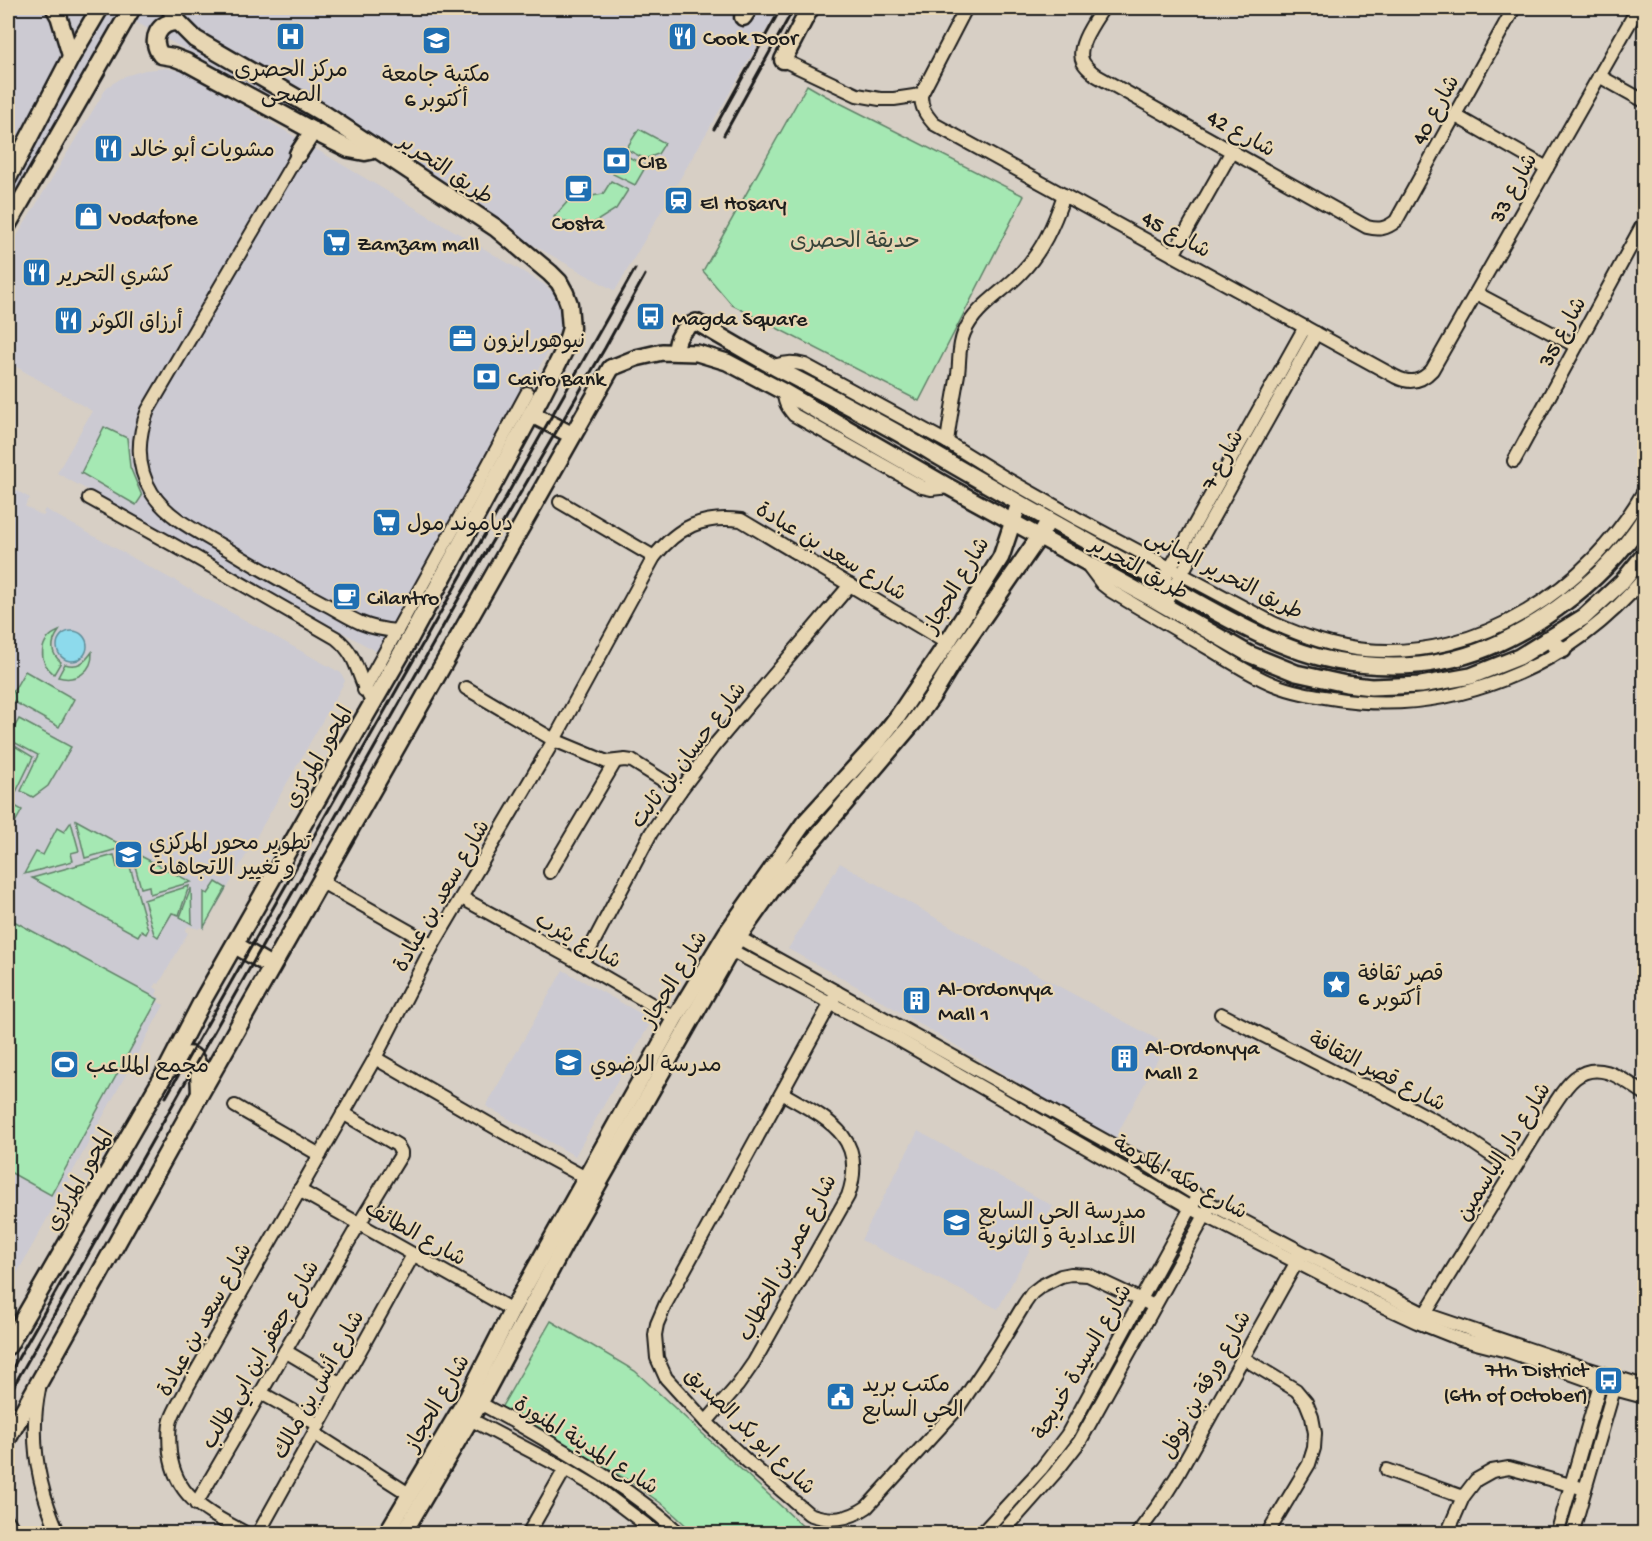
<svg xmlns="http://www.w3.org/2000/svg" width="1652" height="1541" font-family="'Gochi Hand','Playpen Sans Arabic',sans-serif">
	<rect width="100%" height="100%" fill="#d7cfc5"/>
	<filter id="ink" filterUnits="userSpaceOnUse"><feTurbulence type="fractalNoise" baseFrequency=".0167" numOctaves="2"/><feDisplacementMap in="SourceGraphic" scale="12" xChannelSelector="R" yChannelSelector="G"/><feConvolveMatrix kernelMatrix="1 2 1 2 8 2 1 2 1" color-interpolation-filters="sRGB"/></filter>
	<g filter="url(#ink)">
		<g fill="#cccad2">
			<path d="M8 8H111L127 17 132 8H779L615 291 127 17 11 202 8 200Z"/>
			<path d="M166 68 186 72 542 283 553 292 560 304 562 317 559 331 383 655 57 473 92 411 8 362V251L107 87 125 76 145 70Z"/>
			<path d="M8 486 30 498 25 506 43 516 45 514 43 513 45 509 173 580 174 579 177 581V582L188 589 190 588 193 590 192 591 341 673 345 681 204 929 200 927 199 929 188 926 185 931 188 933 159 984 157 983 154 987 158 990 156 995 160 998 158 1002 164 1005 8 1290Z"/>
			<path d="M840 863 997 953 1166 1044 1114 1140 858 987 788 949Z"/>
			<path d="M563 970 652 1020 575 1156 486 1106Z"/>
			<path d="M918 1131 1053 1206 998 1309 861 1240Z"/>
		</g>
		<g fill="#a5e8b3" stroke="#608268" stroke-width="1.5">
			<path d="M807 85 826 96 1024 196 919 401 732 305 703 271Z"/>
			<path d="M639 129 665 143 658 154 645 159 626 149Z"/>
			<path d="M623 154 646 166 635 185 613 174Z"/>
			<path d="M611 181 628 190 616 209 589 226 571 224 554 217 569 200 603 194Z"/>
			<path d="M104 427 127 438 130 467 142 496 136 505 81 473Z"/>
			<path d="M59 631C51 642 50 653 61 662L54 674C37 661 39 639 59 631Z"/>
			<path d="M92 652C93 672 76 682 58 677L65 664C78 668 85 662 92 652Z"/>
			<path d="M25 671 74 699 59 727 9 699Z"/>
			<path d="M19 719 71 747 48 786 33 797 21 791 38 755 8 739Z"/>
			<path d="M13 745 33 757 16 792 12 793 8 791V748Z"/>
			<path d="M8 802 22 810 8 835Z"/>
			<path d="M76 820 125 847 85 858Z"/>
			<path d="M71 822 79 851 71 853 73 861 24 874 36 852 43 855 57 828 64 832Z"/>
			<path d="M131 851 191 882 150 894 149 886 141 888Z"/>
			<path d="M114 855 117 867 129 863 148 930 146 934 141 931 138 936 32 878Z"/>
			<path d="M216 882 226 888 204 927V892L208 894Z"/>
			<path d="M189 886 179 915 172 913 158 937 154 934 144 900Z"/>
			<path d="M191 888 192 924 180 917Z"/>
			<path d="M10 919 158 999 51 1195 8 1171V923Z"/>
			<path d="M551 1321 635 1371 810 1533H694L665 1506 629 1481 501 1408Z"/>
		</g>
		<circle fill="#8ddaec" stroke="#608e99" stroke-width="1.5" cx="72" cy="646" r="15"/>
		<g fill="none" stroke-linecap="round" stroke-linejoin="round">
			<defs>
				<g id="minor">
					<path d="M966 8 921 95C921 108 926 115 934 124L1396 377C1410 384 1421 382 1432 370L1638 8"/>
					<path d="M1103 8C1095 21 1075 47 1083 62 1086 68 1092 72 1097 76L1367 227C1379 230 1386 229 1396 221L1514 8"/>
					<path d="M783 60 857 95 880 99H894L921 95"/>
					<path d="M1599 76 1644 101"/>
					<path d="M1454 115 1547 168"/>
					<path d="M298 154 148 410C137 438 136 467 152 493 169 520 203 534 229 550 260 569 292 587 325 604 337 610 349 618 361 623 373 628 384 630 397 631"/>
					<path d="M1173 255 1232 151"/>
					<path d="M1476 293 1576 346"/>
					<path d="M774 366C785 362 793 362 805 365L947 442 1007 479 1076 518 1273 623C1303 636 1332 647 1365 650 1480 661 1589 588 1644 491"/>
					<path d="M784 392C784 402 787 407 794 415L922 487 931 489 949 487"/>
					<path d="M947 442C950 419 954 396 958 374 960 360 958 347 964 333 975 307 1001 294 1020 274 1042 252 1054 224 1064 195"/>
					<path d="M1514 461 1644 222"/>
					<path d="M89 498 195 557 336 638C361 658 356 680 374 704"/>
					<path d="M560 502 654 557"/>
					<path d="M1087 564 1102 584 1111 591C1144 611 1177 630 1210 649 1230 661 1251 675 1273 684 1292 692 1311 695 1331 698 1449 718 1568 669 1644 578"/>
					<path d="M1153 599 1305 327"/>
					<path d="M1164 605 1316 333"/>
					<path d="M466 688 554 740 607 762 625 760 632 761 680 791"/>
					<path d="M364 690 472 495 527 393"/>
					<path d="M550 872 615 762"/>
					<path d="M320 881 433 945"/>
					<path d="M462 898 582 964 675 1018"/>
					<path d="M732 934 1138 1159 1211 1204 1302 1252 1425 1314 1576 1365 1644 1386"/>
					<path d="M723 946 896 1038 1191 1208 1376 1303 1417 1322 1460 1339 1511 1352 1614 1389 1644 1397"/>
					<path d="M582 964 651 833 680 791 713 747 850 585"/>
					<path d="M837 992 666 1303 657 1324 655 1335 657 1358 666 1378 706 1422 747 1461 809 1514C831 1522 848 1520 867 1507L958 1408 996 1351 1025 1303 1032 1293 1041 1286 1061 1276 1071 1274 1088 1275 1154 1306"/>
					<path d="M1221 1014 1358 1084 1374 1088 1463 1136 1513 1170"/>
					<path d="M375 1058 536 1151 586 1178"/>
					<path d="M235 1106 320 1155"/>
					<path d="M299 1190 512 1310"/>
					<path d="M1425 1314 1551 1109C1558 1099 1565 1086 1575 1078 1599 1059 1624 1080 1644 1093"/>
					<path d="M285 1351 341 1384"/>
					<path d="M1243 1358 1296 1390 1306 1402 1312 1417 1315 1433 1314 1448 1309 1464 1267 1534"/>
					<path d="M39 1389C29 1438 38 1488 59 1534"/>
					<path d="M261 1393 319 1425"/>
					<path d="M473 1399C486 1407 500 1414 513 1421 571 1455 631 1488 680 1534"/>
					<path d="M464 1416 565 1469 596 1487 658 1534"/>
					<path d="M706 1422 738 1385 754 1362 848 1196C869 1136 825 1118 782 1093"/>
					<path d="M314 1433 409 1494"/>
					<path d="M1387 1470 1463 1497"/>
					<path d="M196 1504 359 1224 401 1155V1152L397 1145 343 1113"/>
					<path d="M8 1521 16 1534"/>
					<path d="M247 1534C210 1513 176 1500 170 1453 169 1442 168 1430 171 1420 175 1408 183 1397 188 1386L375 1058 433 945 554 740 654 557C678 527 703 515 741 520L947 643"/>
					<path d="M258 1534 413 1255"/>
					<path d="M528 1534 565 1469"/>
					<path d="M981 1534 1041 1469 1067 1435 1194 1202"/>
					<path d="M1001 1534 1055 1473 1080 1441 1208 1210"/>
					<path d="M1137 1534 1160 1503 1177 1476 1300 1256"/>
					<path d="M1447 1534 1463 1497 1476 1480 1492 1471 1509 1468 1585 1489"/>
					<path d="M1557 1534 1600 1384"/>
					<path d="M1572 1534 1614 1389"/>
				</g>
				<g id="tertiary">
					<path d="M54 8 59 17 71 57"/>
					<path d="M676 352C676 337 683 328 696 322 722 337 749 353 776 368 829 396 883 423 934 454 1008 497 1083 539 1158 580 1217 613 1288 658 1357 664 1385 667 1417 667 1444 661 1520 646 1603 583 1644 519"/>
					<path d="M611 368 636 358 662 352 697 353 727 362 784 392 949 487 1153 599 1249 654 1296 673 1346 684 1371 687 1421 685 1471 676 1519 657 1584 617 1622 582 1644 555"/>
					<path d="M1547 639 1563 650"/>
					<path d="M386 1534 468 1396 512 1310 675 1018 727 932 804 823 877 743 898 716 947 643 1001 557 1019 503"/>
					<path d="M403 1534 480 1403 574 1227 738 938 774 887 914 722 932 697 960 651 1039 537 1049 520"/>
				</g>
				<g id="secondary">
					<path d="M743 17 749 8"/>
					<path d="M178 22C159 21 149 40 161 55L173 57 186 62 313 131 349 149 365 152 370 151 373 146"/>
					<path d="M783 60 810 8"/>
					<path d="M298 154 313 131"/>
					<path d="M8 178 71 57 100 8"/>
					<path d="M8 224 132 8"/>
					<path d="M531 414 572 435"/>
					<path d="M235 945 271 966"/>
					<path d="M171 1068C174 1065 178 1061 181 1058 202 1045 199 1083 200 1093"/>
					<path d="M8 1346 164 1075 204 998 323 789 404 649 539 400 564 351 571 328 569 304 565 293 559 282 550 273 496 228 321 112 195 39 178 22 170 8"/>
					<path d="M8 1438 200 1094 611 368"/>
				</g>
			</defs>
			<use href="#minor" stroke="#1c1c1c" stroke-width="16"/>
			<use href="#tertiary" stroke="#1c1c1c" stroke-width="20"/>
			<use href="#secondary" stroke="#1c1c1c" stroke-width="21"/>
			<use href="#minor" stroke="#e7d6b3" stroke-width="12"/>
			<use href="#tertiary" stroke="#e7d6b3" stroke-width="15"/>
			<use href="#secondary" stroke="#e7d6b3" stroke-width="16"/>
			<g stroke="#1c1c1c" stroke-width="3">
				<path d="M714 129 781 8"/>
				<path d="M724 135 794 8"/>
				<path d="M166 1097 635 269"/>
				<path d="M8 1376 67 1272"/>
				<path d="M8 1396 459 598 605 348 645 275"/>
			</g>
		</g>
	</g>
	<defs>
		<symbol id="hospital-square" viewBox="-11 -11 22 22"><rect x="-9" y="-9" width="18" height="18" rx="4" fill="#1f6fb2" stroke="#e7d6b3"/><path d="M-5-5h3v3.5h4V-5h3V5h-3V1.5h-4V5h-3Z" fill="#fff"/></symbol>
		<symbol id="restaurant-square" viewBox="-11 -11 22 22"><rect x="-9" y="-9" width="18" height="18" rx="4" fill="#1f6fb2" stroke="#e7d6b3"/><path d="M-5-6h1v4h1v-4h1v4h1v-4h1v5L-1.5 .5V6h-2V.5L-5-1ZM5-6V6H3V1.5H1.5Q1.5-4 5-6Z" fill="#fff"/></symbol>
		<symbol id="university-square" viewBox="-11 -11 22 22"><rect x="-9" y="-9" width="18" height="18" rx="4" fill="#1f6fb2" stroke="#e7d6b3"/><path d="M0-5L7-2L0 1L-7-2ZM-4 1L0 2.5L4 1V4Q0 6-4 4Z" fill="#fff"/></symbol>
		<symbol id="bank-square" viewBox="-11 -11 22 22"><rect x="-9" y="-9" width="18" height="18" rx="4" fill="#1f6fb2" stroke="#e7d6b3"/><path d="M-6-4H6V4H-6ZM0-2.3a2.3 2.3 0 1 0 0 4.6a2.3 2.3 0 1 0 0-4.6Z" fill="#fff"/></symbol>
		<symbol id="cafe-square" viewBox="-11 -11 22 22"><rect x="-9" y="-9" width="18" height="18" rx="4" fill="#1f6fb2" stroke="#e7d6b3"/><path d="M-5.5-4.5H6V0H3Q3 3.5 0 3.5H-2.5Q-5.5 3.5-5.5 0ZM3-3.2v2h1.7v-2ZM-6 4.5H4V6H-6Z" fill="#fff"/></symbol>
		<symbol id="station-square" viewBox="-11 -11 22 22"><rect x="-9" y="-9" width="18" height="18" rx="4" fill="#1f6fb2" stroke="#e7d6b3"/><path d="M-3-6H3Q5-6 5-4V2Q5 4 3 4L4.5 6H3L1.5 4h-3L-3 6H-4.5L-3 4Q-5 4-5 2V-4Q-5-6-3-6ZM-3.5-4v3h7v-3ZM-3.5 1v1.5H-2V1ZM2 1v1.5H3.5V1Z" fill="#fff"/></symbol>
		<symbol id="shop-square" viewBox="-11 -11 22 22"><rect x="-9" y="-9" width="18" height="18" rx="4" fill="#1f6fb2" stroke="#e7d6b3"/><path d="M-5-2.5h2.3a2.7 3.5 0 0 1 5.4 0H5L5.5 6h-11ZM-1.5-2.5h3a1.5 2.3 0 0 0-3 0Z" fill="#fff"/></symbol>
		<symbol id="supermarket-square" viewBox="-11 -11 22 22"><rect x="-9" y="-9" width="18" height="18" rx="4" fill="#1f6fb2" stroke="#e7d6b3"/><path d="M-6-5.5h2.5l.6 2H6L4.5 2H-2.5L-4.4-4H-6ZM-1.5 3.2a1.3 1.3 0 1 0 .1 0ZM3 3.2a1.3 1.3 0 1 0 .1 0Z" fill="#fff"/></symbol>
		<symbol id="bus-square" viewBox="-11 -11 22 22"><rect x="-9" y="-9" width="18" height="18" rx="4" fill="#1f6fb2" stroke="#e7d6b3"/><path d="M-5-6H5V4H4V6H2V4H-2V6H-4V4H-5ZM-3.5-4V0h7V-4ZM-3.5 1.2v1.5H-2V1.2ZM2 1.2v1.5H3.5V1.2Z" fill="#fff"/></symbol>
		<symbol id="office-square" viewBox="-11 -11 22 22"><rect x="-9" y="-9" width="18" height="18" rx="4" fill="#1f6fb2" stroke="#e7d6b3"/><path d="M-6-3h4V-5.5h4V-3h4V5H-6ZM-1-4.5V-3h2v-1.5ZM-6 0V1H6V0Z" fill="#fff"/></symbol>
		<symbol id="sight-square" viewBox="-11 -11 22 22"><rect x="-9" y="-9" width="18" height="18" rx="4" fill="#1f6fb2" stroke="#e7d6b3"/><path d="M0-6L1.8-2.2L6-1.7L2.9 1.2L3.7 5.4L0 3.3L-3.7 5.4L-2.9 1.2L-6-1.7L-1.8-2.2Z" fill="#fff"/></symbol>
		<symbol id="building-square" viewBox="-11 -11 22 22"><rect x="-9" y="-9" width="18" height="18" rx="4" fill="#1f6fb2" stroke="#e7d6b3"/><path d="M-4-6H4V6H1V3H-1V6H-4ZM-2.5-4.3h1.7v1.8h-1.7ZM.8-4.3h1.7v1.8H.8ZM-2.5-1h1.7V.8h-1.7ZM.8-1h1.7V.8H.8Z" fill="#fff"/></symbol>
		<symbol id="school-square" viewBox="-11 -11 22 22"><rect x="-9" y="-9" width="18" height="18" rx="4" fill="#1f6fb2" stroke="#e7d6b3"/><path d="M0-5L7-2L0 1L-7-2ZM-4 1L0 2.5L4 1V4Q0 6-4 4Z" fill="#fff"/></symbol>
		<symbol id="stadium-square" viewBox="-11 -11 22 22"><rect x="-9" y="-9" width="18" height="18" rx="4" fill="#1f6fb2" stroke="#e7d6b3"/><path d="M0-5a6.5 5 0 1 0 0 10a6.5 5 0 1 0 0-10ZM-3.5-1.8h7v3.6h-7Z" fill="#fff"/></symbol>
		<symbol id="civic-square" viewBox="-11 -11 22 22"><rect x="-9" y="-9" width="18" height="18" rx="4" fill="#1f6fb2" stroke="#e7d6b3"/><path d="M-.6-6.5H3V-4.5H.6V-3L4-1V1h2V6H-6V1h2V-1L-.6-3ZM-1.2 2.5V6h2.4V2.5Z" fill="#fff"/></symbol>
	</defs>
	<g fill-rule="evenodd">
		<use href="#hospital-square" x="274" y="20" width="33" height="33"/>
		<use href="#restaurant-square" x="666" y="20" width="33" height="33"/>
		<use href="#university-square" x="420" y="24" width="33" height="33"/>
		<use href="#restaurant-square" x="92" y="132" width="33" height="33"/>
		<use href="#bank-square" x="600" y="144" width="33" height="33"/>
		<use href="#cafe-square" x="562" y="172" width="33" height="33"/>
		<use href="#station-square" x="662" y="184" width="33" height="33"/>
		<use href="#shop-square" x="72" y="200" width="33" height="33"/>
		<use href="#supermarket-square" x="320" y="226" width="33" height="33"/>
		<use href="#restaurant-square" x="20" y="256" width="33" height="33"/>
		<use href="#bus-square" x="634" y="300" width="33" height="33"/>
		<use href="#restaurant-square" x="52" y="304" width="33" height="33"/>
		<use href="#office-square" x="446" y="322" width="33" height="33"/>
		<use href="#bank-square" x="470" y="360" width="33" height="33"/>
		<use href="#supermarket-square" x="370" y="506" width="33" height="33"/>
		<use href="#cafe-square" x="330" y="580" width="33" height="33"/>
		<use href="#university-square" x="112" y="838" width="33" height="33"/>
		<use href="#sight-square" x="1320" y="968" width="33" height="33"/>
		<use href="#building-square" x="900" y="984" width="33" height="33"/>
		<use href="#building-square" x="1108" y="1042" width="33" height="33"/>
		<use href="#school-square" x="552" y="1046" width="33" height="33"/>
		<use href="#stadium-square" x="48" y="1048" width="33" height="33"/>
		<use href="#school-square" x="940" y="1206" width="33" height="33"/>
		<use href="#bus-square" x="1592" y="1364" width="33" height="33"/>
		<use href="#civic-square" x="824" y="1380" width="33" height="33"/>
	</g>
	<g text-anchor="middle" stroke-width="4.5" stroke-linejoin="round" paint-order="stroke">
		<g font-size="22" fill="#1c1c1c" stroke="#e7d6b3" text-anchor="start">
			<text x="703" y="44">Cook Door</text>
			<text x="291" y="76" text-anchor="middle">مركز الحصرى<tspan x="291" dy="25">الصحى</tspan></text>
			<text x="436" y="81" text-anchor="middle">مكتبة جامعة<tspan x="436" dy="25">6 أكتوبر</tspan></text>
			<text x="130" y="156">مشويات أبو خالد</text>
			<text x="638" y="168">CIB</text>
			<text x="700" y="209">El Hosary</text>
			<text x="109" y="224">Vodafone</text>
			<text x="578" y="229" text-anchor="middle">Costa</text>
			<text x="357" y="250">Zamzam mall</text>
			<text x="58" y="281">كشري التحرير</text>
			<text x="672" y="325">Magda Square</text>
			<text x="90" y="328">أرزاق الكوثر</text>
			<text x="483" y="347">نيوهورايزون</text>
			<text x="508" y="385">Cairo Bank</text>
			<text x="407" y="530">دياموند مول</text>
			<text x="367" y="604">Cilantro</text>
			<text x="149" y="849">تطوير محور المركزي<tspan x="149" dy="25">و تغيير الاتجاهات</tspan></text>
			<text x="1358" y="980">قصر ثقافة<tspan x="1358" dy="25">6 أكتوبر</tspan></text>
			<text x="938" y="995">Al-Ordonyya<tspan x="938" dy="25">Mall 1</tspan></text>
			<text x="1145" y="1054">Al-Ordonyya<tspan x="1145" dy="25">Mall 2</tspan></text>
			<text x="590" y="1071">مدرسة الرضوي</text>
			<text x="86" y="1072">مجمع الملاعب</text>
			<text x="978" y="1218">مدرسة الحي السابع<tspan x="978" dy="25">الأعدادية و الثانوية</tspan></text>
			<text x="1588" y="1376" text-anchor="end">7th District<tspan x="1588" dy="25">(6th of October)</tspan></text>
			<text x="862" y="1391">مكتب بريد<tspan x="862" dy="25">الحي السابع</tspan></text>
		</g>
		<g font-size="22" fill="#1c1c1c" stroke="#e7d6b3">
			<text transform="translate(1434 109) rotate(-61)" y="8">شارع 40</text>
			<text transform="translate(1242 132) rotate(29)" y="8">شارع 42</text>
			<text transform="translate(447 168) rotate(34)" y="8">طريق التحرير</text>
			<text transform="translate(1512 187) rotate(-61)" y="8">شارع 33</text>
			<text transform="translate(1177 233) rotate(29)" y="8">شارع 45</text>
			<text transform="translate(1561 331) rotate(-61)" y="8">شارع 35</text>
			<text transform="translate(1221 459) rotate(-61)" y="8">شارع 7</text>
			<text transform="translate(832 550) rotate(31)" y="8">شارع سعد بن عبادة</text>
			<text transform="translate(1140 567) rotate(29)" y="8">طريق التحرير</text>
			<text transform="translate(1225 573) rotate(27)" y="8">طريق التحرير الجانبى</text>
			<text transform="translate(955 584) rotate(-59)" y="8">شارع الحجاز</text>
			<text transform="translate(687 754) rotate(-53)" y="8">شارع حسان بن ثابت</text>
			<text transform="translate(317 756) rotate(-60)" y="8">المحور المركزى</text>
			<text transform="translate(440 895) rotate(-60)" y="8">شارع سعد بن عبادة</text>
			<text transform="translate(579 939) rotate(29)" y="8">شارع يثرب</text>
			<text transform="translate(673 978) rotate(-59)" y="8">شارع الحجاز</text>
			<text transform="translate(1378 1070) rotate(27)" y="8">شارع قصر الثقافة</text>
			<text transform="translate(1502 1151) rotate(-58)" y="8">شارع دار الياسمين</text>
			<text transform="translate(1181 1176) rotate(29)" y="8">شارع مكه المكرمة</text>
			<text transform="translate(78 1179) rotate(-60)" y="8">المحور المركزى</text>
			<text transform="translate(416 1232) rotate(29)" y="8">شارع الطائف</text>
			<text transform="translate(786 1257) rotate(-62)" y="8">شارع عمر بن الخطاب</text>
			<text transform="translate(203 1319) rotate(-61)" y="8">شارع سعد بن عبادة</text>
			<text transform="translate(259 1354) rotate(-60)" y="8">شارع جعفر ابن ابي طالب</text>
			<text transform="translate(1081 1361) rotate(-60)" y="8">شارع السيدة خديجة</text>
			<text transform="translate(317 1384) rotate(-61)" y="8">شارع أنس بن مالك</text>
			<text transform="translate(1204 1384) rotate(-61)" y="8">شارع ورقة بن نوفل</text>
			<text transform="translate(436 1402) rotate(-60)" y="8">شارع الحجاز</text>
			<text transform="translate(751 1430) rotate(44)" y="8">شارع ابو بكر الصديق</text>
			<text transform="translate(587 1444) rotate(32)" y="8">شارع المدينة المنورة</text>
		</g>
		<g font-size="22" fill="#37453a" stroke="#e7d6b3">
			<text x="855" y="247">حديقة الحصرى</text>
		</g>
	</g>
	<rect width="1652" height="1541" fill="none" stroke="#e7d6b3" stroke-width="30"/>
	<rect x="15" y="15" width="1622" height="1511" fill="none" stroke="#1c1c1c" stroke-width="2" filter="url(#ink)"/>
</svg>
